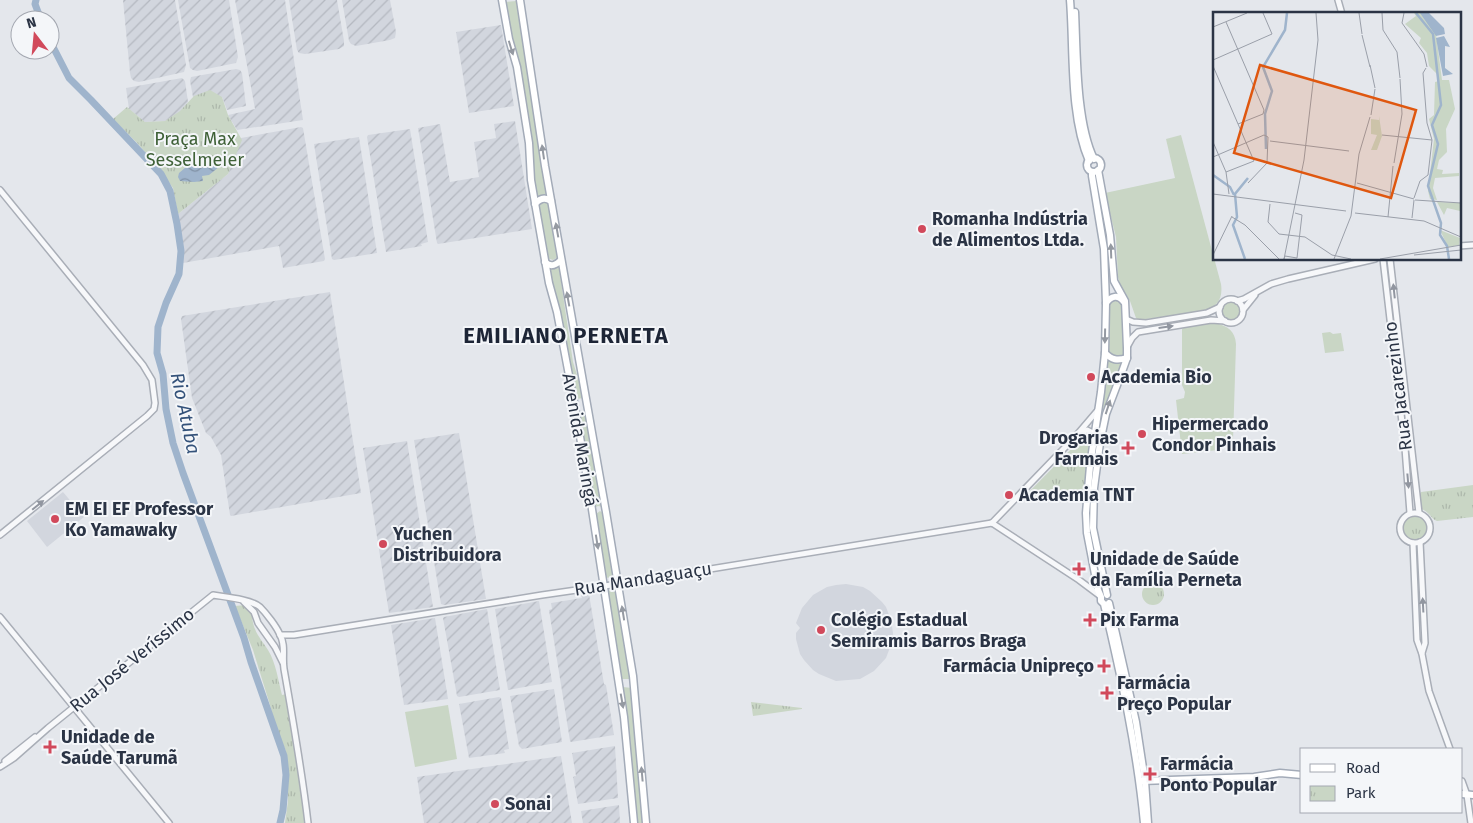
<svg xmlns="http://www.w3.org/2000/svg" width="1473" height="823" font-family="'Fira Sans',sans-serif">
	<defs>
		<pattern id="industrial-furrows" width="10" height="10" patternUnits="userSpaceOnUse" patternTransform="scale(1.25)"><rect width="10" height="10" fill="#d2d6de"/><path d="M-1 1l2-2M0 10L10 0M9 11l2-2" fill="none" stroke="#b4b8c0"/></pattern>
		<pattern id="park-tufts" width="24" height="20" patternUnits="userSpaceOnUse" patternTransform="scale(1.25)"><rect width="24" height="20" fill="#c9d6c5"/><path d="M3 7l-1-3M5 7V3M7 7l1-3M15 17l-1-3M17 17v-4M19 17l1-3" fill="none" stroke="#adb8ab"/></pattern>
		<pattern id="water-waves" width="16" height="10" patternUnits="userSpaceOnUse" patternTransform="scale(1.25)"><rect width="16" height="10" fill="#9fb4cc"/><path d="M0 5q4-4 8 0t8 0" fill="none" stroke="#8293a7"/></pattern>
	</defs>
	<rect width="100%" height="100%" fill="#e4e7ec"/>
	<g fill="#d2d6de">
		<path d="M63 492 84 517 47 547 27 521Z"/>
		<path d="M846 584 863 587 870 591 882 602 886 607 891 620 893 633 892 642 886 658 874 671 860 679 836 681 819 674 813 670 804 660 800 654 796 639V633L800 628 796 623 802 608 813 595 827 587 836 585Z"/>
	</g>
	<g fill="url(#industrial-furrows)">
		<path d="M123 0H175L186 65 184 72 139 82 134 81 131 78 130 73Z"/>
		<path d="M178 0H229L238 57 236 63 197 71 193 70 190 68Z"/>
		<path d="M235 0H285L303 120 237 130 228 115 255 109Z"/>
		<path d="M289 0H337L344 41V46L339 49 305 54 299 53 297 50Z"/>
		<path d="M342 0H390L396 32 395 38 390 40 356 46 351 44 349 41Z"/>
		<path d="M501 25 514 106 469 113 456 32Z"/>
		<path d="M236 69 240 70 242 73 246 106 227 110 222 97H193L190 81 191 77Z"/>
		<path d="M182 78 185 81 188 102 180 112 165 121 145 122 129 109 126 88Z"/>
		<path d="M515 121 532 229 438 244 437 243 418 128 440 124 450 182 479 177 474 142 496 138 494 124Z"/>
		<path d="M301 127 303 128 325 259 324 261 283 268 279 246 183 263V243L178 214 228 174 241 138Z"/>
		<path d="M410 129 428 242 421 244 422 246 386 252 367 137 368 135Z"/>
		<path d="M359 137 377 253 334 260 332 259 314 144Z"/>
		<path d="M330 292 361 493 231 516 230 515 221 455 211 437 206 433 192 398 181 319 182 316Z"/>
		<path d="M459 433 486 599 444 605 441 604 414 440Z"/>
		<path d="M407 441 433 607 389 613 363 448Z"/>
		<path d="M589 594 604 684 606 685 614 735 571 742 570 741 549 610 552 609 551 603 582 598 581 595Z"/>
		<path d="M539 601 552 682 508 690 495 609Z"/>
		<path d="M487 609 500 690 459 697 457 696 443 618 444 617Z"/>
		<path d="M435 618 448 699 404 705 391 625Z"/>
		<path d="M554 689 562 742 522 749 519 746 510 696Z"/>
		<path d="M499 697 501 698 509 749 504 750 505 753 469 758 459 704Z"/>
		<path d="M615 746 618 798 578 804 573 777 576 776 572 753Z"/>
		<path d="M561 756 572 823H424L417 777Z"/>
		<path d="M619 805 620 823H583L581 811Z"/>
	</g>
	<g fill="#c9d6c5">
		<path d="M516 1 547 195H541L537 197 505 2Z"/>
		<path d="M1181 135 1221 284C1223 298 1218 307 1204 311L1139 320 1136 318 1130 301 1120 284 1118 277 1116 237 1105 193 1175 178 1166 139Z"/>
		<path d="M544 202 549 204 558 257 553 260 547 258 538 206Z"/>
		<path d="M559 268 573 362 584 398 576 399 548 270Z"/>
		<path d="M1115 299 1120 301 1122 305 1124 347 1123 355 1115 358 1108 352V305Z"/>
		<circle cx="1231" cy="311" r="10"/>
		<path d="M1215 323C1228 326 1235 331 1236 344L1233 440 1218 442V450L1182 454 1176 400 1184 398 1185 392 1182 385V329L1185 327Z"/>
		<path d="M1330 332 1333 334 1341 333 1344 351 1325 353 1322 333Z"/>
		<path d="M1106 359 1115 363 1123 361 1102 414 1092 474 1090 523 1101 582 1100 581 1089 531 1090 488Z"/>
		<path d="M586 412 603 507 598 506 594 508 578 414Z"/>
		<path d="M600 511 604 514 614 577 605 578 597 531 596 514Z"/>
		<path d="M617 589 631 679H621L607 591Z"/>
		<path d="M623 687 632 688 643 823H636L630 738Z"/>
		<path d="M448 705 457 759 415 767 405 712Z"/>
	</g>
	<g fill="url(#park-tufts)">
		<path d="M210 90 222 97 228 115 242 140 228 174 178 214 173 188 160 170 139 145 113 119 127 107 145 122 165 121 180 111 194 96Z"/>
		<path d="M1088 435 1090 438 1084 491 1024 497 1084 436Z"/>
		<path d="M1473 485V517L1437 521C1431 519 1429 511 1421 509L1420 494 1421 492Z"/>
		<circle cx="1416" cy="528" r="14"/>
		<circle cx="1153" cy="594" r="11"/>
		<path d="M245 605C254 614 251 619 255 629 258 637 264 643 268 650 276 663 278 680 282 695L287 694 305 816V823H285L288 801 286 751 276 729 270 705 253 650 235 606Z"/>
		<path d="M751 702 802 708V709L753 716Z"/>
	</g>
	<path fill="url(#water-waves)" d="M195 161C202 165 209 160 217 162L219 167 209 175 202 176 203 181 194 182 180 181 178 177 179 173 192 162Z"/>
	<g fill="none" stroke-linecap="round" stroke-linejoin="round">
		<g stroke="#9fb4cc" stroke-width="7">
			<path d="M36 0 35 4 41 20"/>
			<path d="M50 41 69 78 91 100 161 174 170 191 177 224 181 251 179 274 166 303 158 327 157 353 163 374 166 409 173 443 183 473 244 638 251 662 284 756 286 775 283 810 280 823"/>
		</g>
		<defs>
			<g id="minor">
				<path d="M1338 0 1342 14"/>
				<path d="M0 190 143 365 152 380 155 403 154 409 147 416 0 535"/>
				<path d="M1459 246 1473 245"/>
				<path d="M1383 259 1405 448 1410 513"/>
				<path d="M1390 259 1419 513"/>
				<circle cx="1231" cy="311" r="12"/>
				<path d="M1237 301 1244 299 1271 284 1288 279 1375 259"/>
				<path d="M1243 310 1255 295"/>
				<path d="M1126 319 1133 322 1146 323 1207 313 1220 307"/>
				<path d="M1127 347 1132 338 1138 332 1211 320 1225 321"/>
				<path d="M1080 433 1087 430 1091 432 1095 438"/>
				<circle cx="1415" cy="528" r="15"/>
				<path d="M992 523 1075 437 1098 410"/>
				<path d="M992 523 1079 580 1099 595"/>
				<path d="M1420 542 1425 643 1422 653"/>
				<path d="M1413 543 1417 640 1422 654 1429 691 1450 749"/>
				<path d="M244 602 254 612 258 623 275 647 283 663"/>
				<path d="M0 617 169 823"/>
				<path d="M280 635H294L542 595 618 584 992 523"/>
				<path d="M5 761 35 737"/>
				<path d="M0 767 14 758 48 728 213 595C225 597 251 599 260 607 266 613 277 627 280 635 286 645 282 657 284 669 293 720 302 771 308 823"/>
				<path d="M1462 781 1467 795 1471 823"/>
			</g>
			<g id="major">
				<path d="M502 0 509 39 517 67 529 143 531 180 549 283 557 312 575 407 589 490 624 717 634 823"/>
				<path d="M520 0 545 166 606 512 633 676 646 823"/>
				<path d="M1070 0C1074 49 1069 115 1089 161"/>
				<path d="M1075 12C1077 54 1076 122 1094 159"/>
				<circle cx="1094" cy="165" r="7"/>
				<path d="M1098 170 1110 235 1114 281 1125 301 1127 348V358L1122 372 1106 414 1100 443 1094 488 1093 528 1107 595"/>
				<path d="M1092 172V176L1104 249 1106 303 1105 353 1101 392 1090 466 1086 513 1087 533 1098 590 1101 597V601L1104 604C1121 676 1137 749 1144 823"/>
				<path d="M535 204C540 198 545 197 551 201"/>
				<path d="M545 262C551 268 556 265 561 260"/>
				<path d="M1106 303C1111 296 1118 294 1124 302"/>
				<path d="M1105 353C1112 360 1117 361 1127 358"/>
				<path d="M1109 603 1136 722 1145 781 1148 823"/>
				<path d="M1141 781 1254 777 1280 773 1302 775"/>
				<path d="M1462 794 1473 795"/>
			</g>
		</defs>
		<use href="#minor" stroke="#a9aeb7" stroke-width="8"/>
		<use href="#major" stroke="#a3abb8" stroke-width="9"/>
		<use href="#minor" stroke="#f7f8fa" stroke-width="5"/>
		<use href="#major" stroke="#fff" stroke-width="6"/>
	</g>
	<defs><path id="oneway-solid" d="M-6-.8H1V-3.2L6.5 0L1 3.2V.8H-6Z" transform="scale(1.25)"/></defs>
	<g fill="#959aa2">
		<use href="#oneway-solid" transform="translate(511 48) rotate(73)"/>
		<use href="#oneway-solid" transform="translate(543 152) rotate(-98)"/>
		<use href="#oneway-solid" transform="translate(557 230) rotate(-100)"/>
		<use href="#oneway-solid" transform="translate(1111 251) rotate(-92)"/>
		<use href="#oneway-solid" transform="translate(568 299) rotate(-100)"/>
		<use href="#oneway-solid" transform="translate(1105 336) rotate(91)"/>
		<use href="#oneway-solid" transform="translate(1108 407) rotate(-72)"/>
		<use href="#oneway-solid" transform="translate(597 542) rotate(81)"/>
		<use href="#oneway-solid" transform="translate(623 613) rotate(-99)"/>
		<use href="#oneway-solid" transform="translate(622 701) rotate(80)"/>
		<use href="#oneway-solid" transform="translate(642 774) rotate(-95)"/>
	</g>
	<g fill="#9196a0">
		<use href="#oneway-solid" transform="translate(1394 291) rotate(-96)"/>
		<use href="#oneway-solid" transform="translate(1166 327) rotate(-8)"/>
		<use href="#oneway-solid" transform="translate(1408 481) rotate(85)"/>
		<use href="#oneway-solid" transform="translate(38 505) rotate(-39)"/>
		<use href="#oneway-solid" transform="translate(1423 605) rotate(-93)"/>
	</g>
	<g fill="#d1495b" stroke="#f4f6f9" stroke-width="2">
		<circle cx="922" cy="229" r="5"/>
		<circle cx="1091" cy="377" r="5"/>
		<circle cx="1142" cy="434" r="5"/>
		<path d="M1125.5 440.5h5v5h5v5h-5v5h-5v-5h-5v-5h5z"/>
		<circle cx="1009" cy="495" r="5"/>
		<circle cx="55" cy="519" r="5"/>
		<circle cx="383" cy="544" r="5"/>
		<path d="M1076.5 561.5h5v5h5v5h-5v5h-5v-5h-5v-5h5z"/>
		<path d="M1087.5 612.5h5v5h5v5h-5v5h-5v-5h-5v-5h5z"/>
		<circle cx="821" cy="630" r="5"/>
		<path d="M1101.5 658.5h5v5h5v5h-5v5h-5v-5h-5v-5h5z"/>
		<path d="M1104.5 685.5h5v5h5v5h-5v5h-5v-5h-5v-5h5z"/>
		<path d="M47.5 739.5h5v5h5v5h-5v5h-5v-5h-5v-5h5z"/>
		<path d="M1147.5 766.5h5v5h5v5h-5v5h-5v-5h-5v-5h5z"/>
		<circle cx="495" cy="804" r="5"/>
	</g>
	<g text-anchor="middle" stroke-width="4" stroke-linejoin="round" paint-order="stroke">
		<g font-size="18" fill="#3f6138" stroke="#f4f6f9">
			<text x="195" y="145">Praça Max<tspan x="195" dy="21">Sesselmeier</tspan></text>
		</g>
		<g font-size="18" font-weight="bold" fill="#2b3445" stroke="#f4f6f9" text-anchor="start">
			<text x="932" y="225">Romanha Indústria<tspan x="932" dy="21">de Alimentos Ltda.</tspan></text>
			<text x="1101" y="383">Academia Bio</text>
			<text x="1152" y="430">Hipermercado<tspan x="1152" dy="21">Condor Pinhais</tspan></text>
			<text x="1118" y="444" text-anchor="end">Drogarias<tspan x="1118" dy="21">Farmais</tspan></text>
			<text x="1019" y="501">Academia TNT</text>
			<text x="65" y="515">EM EI EF Professor<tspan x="65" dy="21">Ko Yamawaky</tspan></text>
			<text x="393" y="540">Yuchen<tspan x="393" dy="21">Distribuidora</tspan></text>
			<text x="1090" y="565">Unidade de Saúde<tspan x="1090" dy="21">da Família Perneta</tspan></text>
			<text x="831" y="626">Colégio Estadual<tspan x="831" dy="21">Semíramis Barros Braga</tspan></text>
			<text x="1100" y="626">Pix Farma</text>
			<text x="1094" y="672" text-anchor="end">Farmácia Unipreço</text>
			<text x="1117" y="689">Farmácia<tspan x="1117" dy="21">Preço Popular</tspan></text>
			<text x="61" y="743">Unidade de<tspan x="61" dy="21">Saúde Tarumã</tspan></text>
			<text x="1160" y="770">Farmácia<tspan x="1160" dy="21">Ponto Popular</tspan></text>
			<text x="505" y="810">Sonai</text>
		</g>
		<g font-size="18" fill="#2b3445" stroke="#f4f6f9">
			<text transform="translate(1398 386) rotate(-97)" y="6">Rua Jacarezinho</text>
			<text transform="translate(580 440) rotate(80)" y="6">Avenida Maringá</text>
			<text transform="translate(643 579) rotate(-9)" y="6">Rua Mandaguaçu</text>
			<text transform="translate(132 660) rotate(-39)" y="6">Rua José Veríssimo</text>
		</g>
		<g font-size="19" font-style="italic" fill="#34527a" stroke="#f4f6f9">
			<text transform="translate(186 413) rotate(78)" y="7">Rio Atuba</text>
		</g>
		<g font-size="22" font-weight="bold" letter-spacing="1" fill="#1d2536" stroke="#f4f6f9">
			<text x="566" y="343">EMILIANO PERNETA</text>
		</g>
	</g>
	<g transform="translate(1213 12)">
		<rect width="248" height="248" fill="#e4e7ec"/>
		<path d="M166 104 169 124 164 138H158L164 123 158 122V107L166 108ZM224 190 247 191V199L234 196 231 203Z" fill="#c9d6c5"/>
		<path d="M201 1H208L223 22 229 68H236L242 97 233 117 234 140 226 148 224 157 230 158 229 162 246 161V164L222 166 220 176 224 188 217 187 215 179 221 127 216 107 221 103 222 70 226 69 225 63 216 54 214 41 206 31 208 26 192 12 203 4ZM227 218 247 226 246 233 235 235Z" fill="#c9d6c5"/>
		<path d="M207 1H216L231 16 232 22 223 24ZM231 24 237 35 232 34V56L240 62 230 64 223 26Z" fill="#9fb4cc"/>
		<path fill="none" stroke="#9fb4cc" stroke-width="2.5" d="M203 1 220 22 228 93 219 113 225 132 215 174 228 211 227 223 234 234 236 247M53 137 52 102 59 79 50 55 72 18 74 1M0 163 17 175 21 183M32 247 20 213 24 205 22 182 35 166"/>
		<path fill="none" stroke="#9a9fa9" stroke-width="1" d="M146 1 149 22M169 1 170 18 184 40 187 66M191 1 189 11 211 42 214 55M13 10 51 98 50 102 25 112M0 15 34 1M149 23 157 55M0 48 59 22 50 1M157 53 162 76M0 54 41 149 13 160M158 103 162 77M169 123 219 128M57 129 136 139M0 130 13 160 16 182M0 145 51 123 55 125 54 151 35 171M181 151 189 102 187 67M144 171 201 187M0 182 133 199M201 186 207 169 215 163 219 128 214 111 210 61 213 56M202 188 248 191M57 192 55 210 66 222 92 225 119 243 138 247M142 201 211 209 248 225M19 205 32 213 66 247M175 205 180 154M199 206 201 188M0 243 19 204M201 243 248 238M71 247 91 148 105 28 103 1M71 247 72 244 84 246 89 203 82 201M121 247 138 204 146 142 157 105M167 247 248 233"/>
		<path fill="#df570f" fill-opacity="0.15" stroke="#df570f" stroke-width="2.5" d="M47 53 203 98 178 186 21 141Z"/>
		<rect width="248" height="248" fill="none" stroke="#2b3445" stroke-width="2.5"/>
	</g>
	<rect x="1300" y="748" width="162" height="65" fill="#f4f6f9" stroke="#a4a8b1"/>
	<rect x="1310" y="764" width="25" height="8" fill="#ffffff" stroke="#a4a8b1"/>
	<text x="1346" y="773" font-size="15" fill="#2b3445">Road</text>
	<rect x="1310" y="786" width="25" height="15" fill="url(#park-tufts)" stroke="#a4a8b1"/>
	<text x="1346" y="798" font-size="15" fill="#2b3445">Park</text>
	<g transform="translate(35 35) rotate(344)"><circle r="24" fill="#f4f6f9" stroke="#a4a8b1"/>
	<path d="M0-4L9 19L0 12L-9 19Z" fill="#d1495b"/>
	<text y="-8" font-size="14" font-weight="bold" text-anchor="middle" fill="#2b3445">N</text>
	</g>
</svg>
